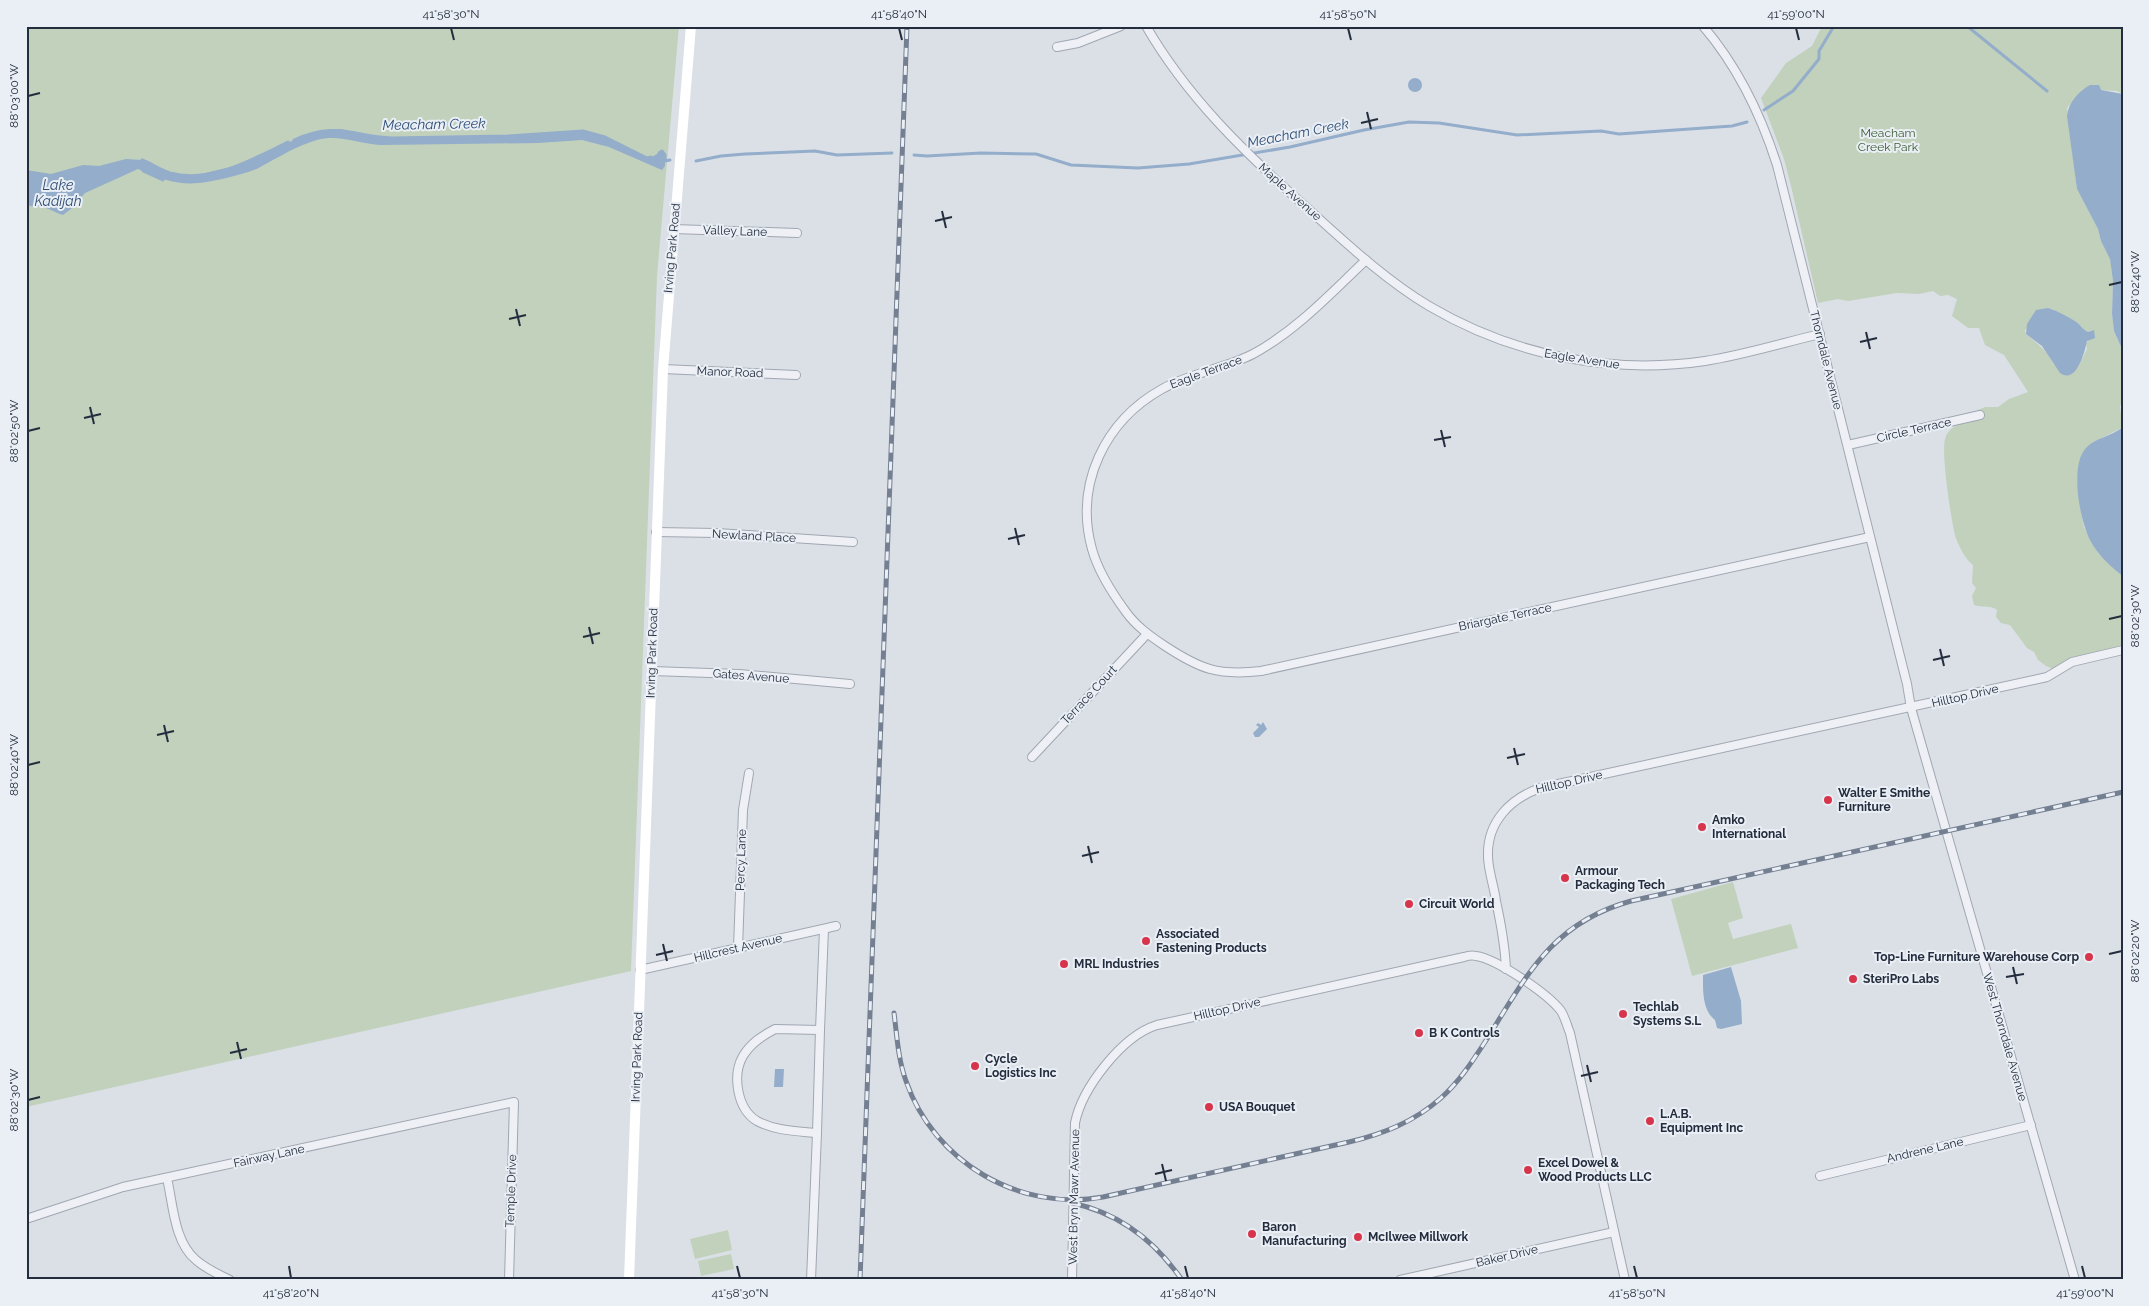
<svg xmlns="http://www.w3.org/2000/svg" width="2149" height="1306" font-family="Raleway,sans-serif">
	<rect width="100%" height="100%" fill="#dbe0e7"/>
	<g fill="#c1d1bc" fill-rule="evenodd">
		<path d="M26 26H679L657 276 631 971 26 1107Z"/>
		<path d="M1822 26H2123V94L2117 91 2083 89 2067 108 2077 189 2098 229 2101 241 2110 258 2113 281 2112 314 2114 331 2123 351V396L2120 407 2123 427 2094 442 2077 475 2080 507 2084 527 2091 542 2099 554 2123 576V645L2074 657 2053 669 2046 666 2038 660 2034 652 2027 648 2010 625 2001 623 1996 617 1997 610C1991 605 1982 608 1974 605L1972 596 1976 588 1972 583 1973 565C1965 559 1958 545 1955 535 1951 519 1941 454 1945 439 1948 427 1960 423 1971 420L1973 412 1985 407H1998L2009 399 2028 392 2004 355 1985 345 1979 328H1968L1952 316 1957 299 1948 295 1940 296 1933 291 1919 294 1897 293 1848 301 1838 299 1818 303 1791 186 1784 159 1761 98 1786 63 1812 46ZM2052 309C2060 313 2067 317 2075 321 2080 324 2082 329 2088 332L2093 330 2090 339 2086 343 2087 349 2078 367 2054 365C2047 350 2038 344 2026 334L2025 330Z"/>
		<path d="M1733 882 1743 918 1728 923 1733 939 1791 924 1798 948 1692 976 1671 899Z"/>
		<path d="M728 1230 732 1250 695 1259 690 1239Z"/>
		<path d="M731 1254 734 1269 701 1276 698 1261Z"/>
	</g>
	<g fill="#93adca">
		<circle cx="1415" cy="85" r="7"/>
		<path d="M2090 85H2099L2101 90 2123 94V351L2114 331 2112 314 2113 281 2110 259 2101 241 2098 229 2077 189 2067 116C2068 103 2079 91 2090 85Z"/>
		<path d="M341 129 373 137 392 138 508 136 583 131 605 137 647 158H650L662 151 665 155V166L662 170 609 147 582 140 538 143 381 145C359 144 339 134 317 140 298 145 279 157 262 166 252 172 241 174 230 177 190 187 176 186 138 169L85 193 72 208 63 215C56 213 50 209 43 207 37 205 32 208 26 204V170L51 174 83 165 99 166 126 159 142 160 169 173 183 175H197L247 163 302 136 328 130Z"/>
		<path d="M2048 308C2058 311 2066 316 2075 321 2080 324 2082 329 2088 332L2094 330 2095 338 2087 341C2085 350 2077 385 2060 373L2042 346 2026 334 2027 324 2036 310Z"/>
		<path d="M2123 427V576C2111 567 2098 555 2091 542 2080 522 2069 466 2086 448 2095 438 2112 436 2123 427Z"/>
		<path d="M1263 722 1267 729 1259 737H1255L1253 733 1259 727 1256 725 1258 723 1261 725Z"/>
		<path d="M1731 967 1741 1001 1742 1024 1721 1029 1717 1028 1715 1020C1702 1010 1703 990 1703 975Z"/>
		<path d="M775 1069H784L783 1087H774Z"/>
	</g>
	<g fill="none" stroke-linecap="round" stroke-linejoin="round">
		<g stroke="#93adca" stroke-width="3">
			<path d="M1967 26 2047 91"/>
			<path d="M1764 110 1793 91 1819 59V51L1834 26"/>
			<path d="M294 140C337 121 351 136 392 138L508 136 583 131 605 137 647 158 651 157"/>
			<path d="M659 153 662 151 665 155V161L670 160"/>
			<path d="M914 155 927 156 981 153 1036 154 1071 165 1138 168 1189 164 1290 147 1364 130 1409 122 1439 123 1517 135 1601 131 1619 134 1732 126 1747 122"/>
			<path d="M142 160C151 163 160 170 170 173 211 184 253 159 288 142"/>
			<path d="M696 161 721 156 745 154 815 151 837 155 892 153"/>
			<path d="M143 171 163 180"/>
		</g>
		<defs>
			<g id="street">
				<path d="M1146 26C1187 97 1245 153 1306 207 1345 242 1384 279 1429 306 1512 355 1610 375 1705 361 1744 355 1782 343 1820 334"/>
				<path d="M1703 26C1738 67 1761 115 1777 165L1907 684 1911 708 2075 1280"/>
				<path d="M1057 47 1078 43 1121 26"/>
				<path d="M673 229 797 233"/>
				<path d="M1366 260C1331 293 1297 330 1253 354 1224 369 1190 373 1162 389 1105 421 1074 484 1092 549 1098 571 1112 593 1126 612 1136 626 1150 636 1165 646 1200 669 1218 676 1261 671L1870 537"/>
				<path d="M663 369 796 375"/>
				<path d="M1848 445 1980 415"/>
				<path d="M656 532 717 533 853 542"/>
				<path d="M652 671 739 674 850 684"/>
				<path d="M1032 757 1147 634"/>
				<path d="M738 948 743 810 749 773"/>
				<path d="M1506 969C1505 946 1501 924 1496 901 1494 886 1488 870 1488 856 1487 822 1510 799 1540 788L2047 677 2072 662 2123 650"/>
				<path d="M640 970 836 926"/>
				<path d="M775 1029 820 1030 817 1133C796 1131 776 1131 757 1121 737 1109 732 1075 743 1056 751 1043 762 1036 775 1029Z"/>
				<path d="M820 1030 824 929"/>
				<path d="M1820 1176 2031 1125"/>
				<path d="M167 1178C173 1204 174 1242 196 1260 206 1269 218 1274 230 1280"/>
				<path d="M26 1219 123 1187 514 1102 509 1280"/>
				<path d="M811 1280 817 1133"/>
				<path d="M1072 1280 1075 1123C1082 1088 1122 1036 1157 1025L1464 957C1467 956 1472 955 1476 956 1497 959 1548 994 1561 1011 1565 1017 1567 1026 1570 1033L1625 1280"/>
				<path d="M1400 1280 1614 1232"/>
			</g>
		</defs>
		<use href="#street" stroke="#a0a7b1" stroke-width="10"/>
		<use href="#street" stroke="#eef0f5" stroke-width="8"/>
		<path stroke="#fff" stroke-width="10" d="M629 1280 663 369 691 26"/>
		<defs>
			<g id="rail">
				<path d="M894 1013C897 1036 898 1059 906 1081 934 1162 1019 1212 1103 1197L1349 1142C1383 1134 1414 1122 1441 1098 1459 1082 1472 1062 1485 1042 1526 977 1551 923 1631 901L2123 792"/>
				<path d="M1072 1203C1119 1213 1155 1241 1182 1280"/>
				<path d="M860 1280 907 26"/>
			</g>
		</defs>
		<use href="#rail" stroke="#747f91" stroke-width="5"/>
		<use href="#rail" stroke="#eaeff5" stroke-width="3" stroke-dasharray="9" stroke-linecap="butt"/>
	</g>
	<path fill="none" stroke="#242d3e" stroke-width="2" d="M451 28 454 40M899 28 902 40M1348 28 1351 40M1796 28 1799 40M28 96 40 93M1367 112 1371 129M1361 123 1378 119M942 211 946 228M935 221 952 217M2109 285 2122 282M516 309 520 326M509 319 526 315M1866 332 1870 349M1860 342 1877 338M90 407 94 424M84 418 101 414M1441 430 1445 447M28 431 40 428M1434 440 1451 437M1015 528 1019 545M1008 539 1025 535M2109 619 2122 616M589 627 593 644M583 637 600 633M1940 649 1944 666M1933 660 1950 656M164 725 168 742M157 735 174 731M1514 748 1518 765M1507 758 1525 754M28 765 40 762M1088 846 1092 863M1082 856 1099 852M663 944 667 961M2109 954 2122 951M656 955 673 951M2013 967 2017 984M2006 977 2024 974M237 1042 241 1059M230 1053 247 1049M1587 1065 1591 1082M1581 1076 1598 1072M28 1100 40 1097M1162 1164 1166 1181M1155 1174 1172 1170M289 1266 291 1278M737 1266 740 1278M1185 1266 1188 1278M1634 1266 1637 1278M2082 1266 2085 1278"/>
	<g fill="#d7354c" stroke="#eaeff5" stroke-width="2">
		<circle cx="1828" cy="800" r="5"/>
		<circle cx="1702" cy="827" r="5"/>
		<circle cx="1565" cy="878" r="5"/>
		<circle cx="1409" cy="904" r="5"/>
		<circle cx="1146" cy="941" r="5"/>
		<circle cx="2089" cy="957" r="5"/>
		<circle cx="1064" cy="964" r="5"/>
		<circle cx="1853" cy="979" r="5"/>
		<circle cx="1623" cy="1014" r="5"/>
		<circle cx="1419" cy="1033" r="5"/>
		<circle cx="975" cy="1066" r="5"/>
		<circle cx="1209" cy="1107" r="5"/>
		<circle cx="1650" cy="1121" r="5"/>
		<circle cx="1528" cy="1170" r="5"/>
		<circle cx="1252" cy="1234" r="5"/>
		<circle cx="1358" cy="1237" r="5"/>
	</g>
	<g text-anchor="middle" stroke-width="4" stroke-linejoin="round" paint-order="stroke">
		<g font-size="12" fill="#385b30" stroke="#eaeff5">
			<text x="1888" y="137">Meacham<tspan x="1888" dy="14">Creek Park</tspan></text>
		</g>
		<g font-size="12" fill="#242d3e" stroke="#eaeff5">
			<text transform="translate(1290 192) rotate(42)" y="4">Maple Avenue</text>
			<text transform="translate(735 231) rotate(2)" y="4">Valley Lane</text>
			<text transform="translate(672 248) rotate(-85)" y="4">Irving Park Road</text>
			<text transform="translate(1582 359) rotate(9)" y="4">Eagle Avenue</text>
			<text transform="translate(1826 360) rotate(76)" y="4">Thorndale Avenue</text>
			<text transform="translate(730 372) rotate(2)" y="4">Manor Road</text>
			<text transform="translate(1206 372) rotate(-20)" y="4">Eagle Terrace</text>
			<text transform="translate(1914 430) rotate(-13)" y="4">Circle Terrace</text>
			<text transform="translate(754 536) rotate(3)" y="4">Newland Place</text>
			<text transform="translate(1505 617) rotate(-12)" y="4">Briargate Terrace</text>
			<text transform="translate(652 653) rotate(-88)" y="4">Irving Park Road</text>
			<text transform="translate(751 676) rotate(4)" y="4">Gates Avenue</text>
			<text transform="translate(1089 695) rotate(-47)" y="4">Terrace Court</text>
			<text transform="translate(1965 696) rotate(-13)" y="4">Hilltop Drive</text>
			<text transform="translate(1569 782) rotate(-13)" y="4">Hilltop Drive</text>
			<text transform="translate(741 860) rotate(-88)" y="4">Percy Lane</text>
			<text transform="translate(738 948) rotate(-13)" y="4">Hillcrest Avenue</text>
			<text transform="translate(1227 1009) rotate(-13)" y="4">Hilltop Drive</text>
			<text transform="translate(2005 1037) rotate(74)" y="4">West Thorndale Avenue</text>
			<text transform="translate(637 1057) rotate(-88)" y="4">Irving Park Road</text>
			<text transform="translate(1925 1150) rotate(-13)" y="4">Andrene Lane</text>
			<text transform="translate(269 1156) rotate(-12)" y="4">Fairway Lane</text>
			<text transform="translate(511 1191) rotate(-88)" y="4">Temple Drive</text>
			<text transform="translate(1074 1197) rotate(-89)" y="4">West Bryn Mawr Avenue</text>
			<text transform="translate(1507 1256) rotate(-13)" y="4">Baker Drive</text>
		</g>
		<g font-size="12" font-weight="bold" fill="#242d3e" stroke="#eaeff5" text-anchor="start">
			<text x="1838" y="797">Walter E Smithe<tspan x="1838" dy="14">Furniture</tspan></text>
			<text x="1712" y="824">Amko<tspan x="1712" dy="14">International</tspan></text>
			<text x="1575" y="875">Armour<tspan x="1575" dy="14">Packaging Tech</tspan></text>
			<text x="1419" y="908">Circuit World</text>
			<text x="1156" y="938">Associated<tspan x="1156" dy="14">Fastening Products</tspan></text>
			<text x="2079" y="961" text-anchor="end">Top-Line Furniture Warehouse Corp</text>
			<text x="1074" y="968">MRL Industries</text>
			<text x="1863" y="983">SteriPro Labs</text>
			<text x="1633" y="1011">Techlab<tspan x="1633" dy="14">Systems S.L</tspan></text>
			<text x="1429" y="1037">B K Controls</text>
			<text x="985" y="1063">Cycle<tspan x="985" dy="14">Logistics Inc</tspan></text>
			<text x="1219" y="1111">USA Bouquet</text>
			<text x="1660" y="1118">L.A.B.<tspan x="1660" dy="14">Equipment Inc</tspan></text>
			<text x="1538" y="1167">Excel Dowel &amp;<tspan x="1538" dy="14">Wood Products LLC</tspan></text>
			<text x="1262" y="1231">Baron<tspan x="1262" dy="14">Manufacturing</tspan></text>
			<text x="1368" y="1241">McIlwee Millwork</text>
		</g>
		<g font-size="14" font-style="italic" fill="#2c4c74" stroke="#eaeff5">
			<text transform="translate(434 124) rotate(-1)" y="5">Meacham Creek</text>
			<text transform="translate(1298 133) rotate(-11)" y="5">Meacham Creek</text>
			<text x="58" y="190">Lake<tspan x="58" dy="16">Kadijah</tspan></text>
		</g>
	</g>
	<rect width="2149" height="1306" fill="none" stroke="#eaeff5" stroke-width="55"/>
	<rect x="28" y="28" width="2094" height="1250" fill="none" stroke="#242d3e" stroke-width="2"/>
	<g font-size="12" text-anchor="middle" fill="#242d3e">
		<text x="451" y="18">41°58'30"N</text>
		<text x="899" y="18">41°58'40"N</text>
		<text x="1348" y="18">41°58'50"N</text>
		<text x="1796" y="18">41°59'00"N</text>
		<text transform="translate(14 96) rotate(-90)" y="4">88°03'00"W</text>
		<text transform="translate(2135 282) rotate(-90)" y="4">88°02'40"W</text>
		<text transform="translate(14 431) rotate(-90)" y="4">88°02'50"W</text>
		<text transform="translate(2135 616) rotate(-90)" y="4">88°02'30"W</text>
		<text transform="translate(14 765) rotate(-90)" y="4">88°02'40"W</text>
		<text transform="translate(2135 951) rotate(-90)" y="4">88°02'20"W</text>
		<text transform="translate(14 1100) rotate(-90)" y="4">88°02'30"W</text>
		<text x="291" y="1297">41°58'20"N</text>
		<text x="740" y="1297">41°58'30"N</text>
		<text x="1188" y="1297">41°58'40"N</text>
		<text x="1637" y="1297">41°58'50"N</text>
		<text x="2085" y="1297">41°59'00"N</text>
	</g>
</svg>
